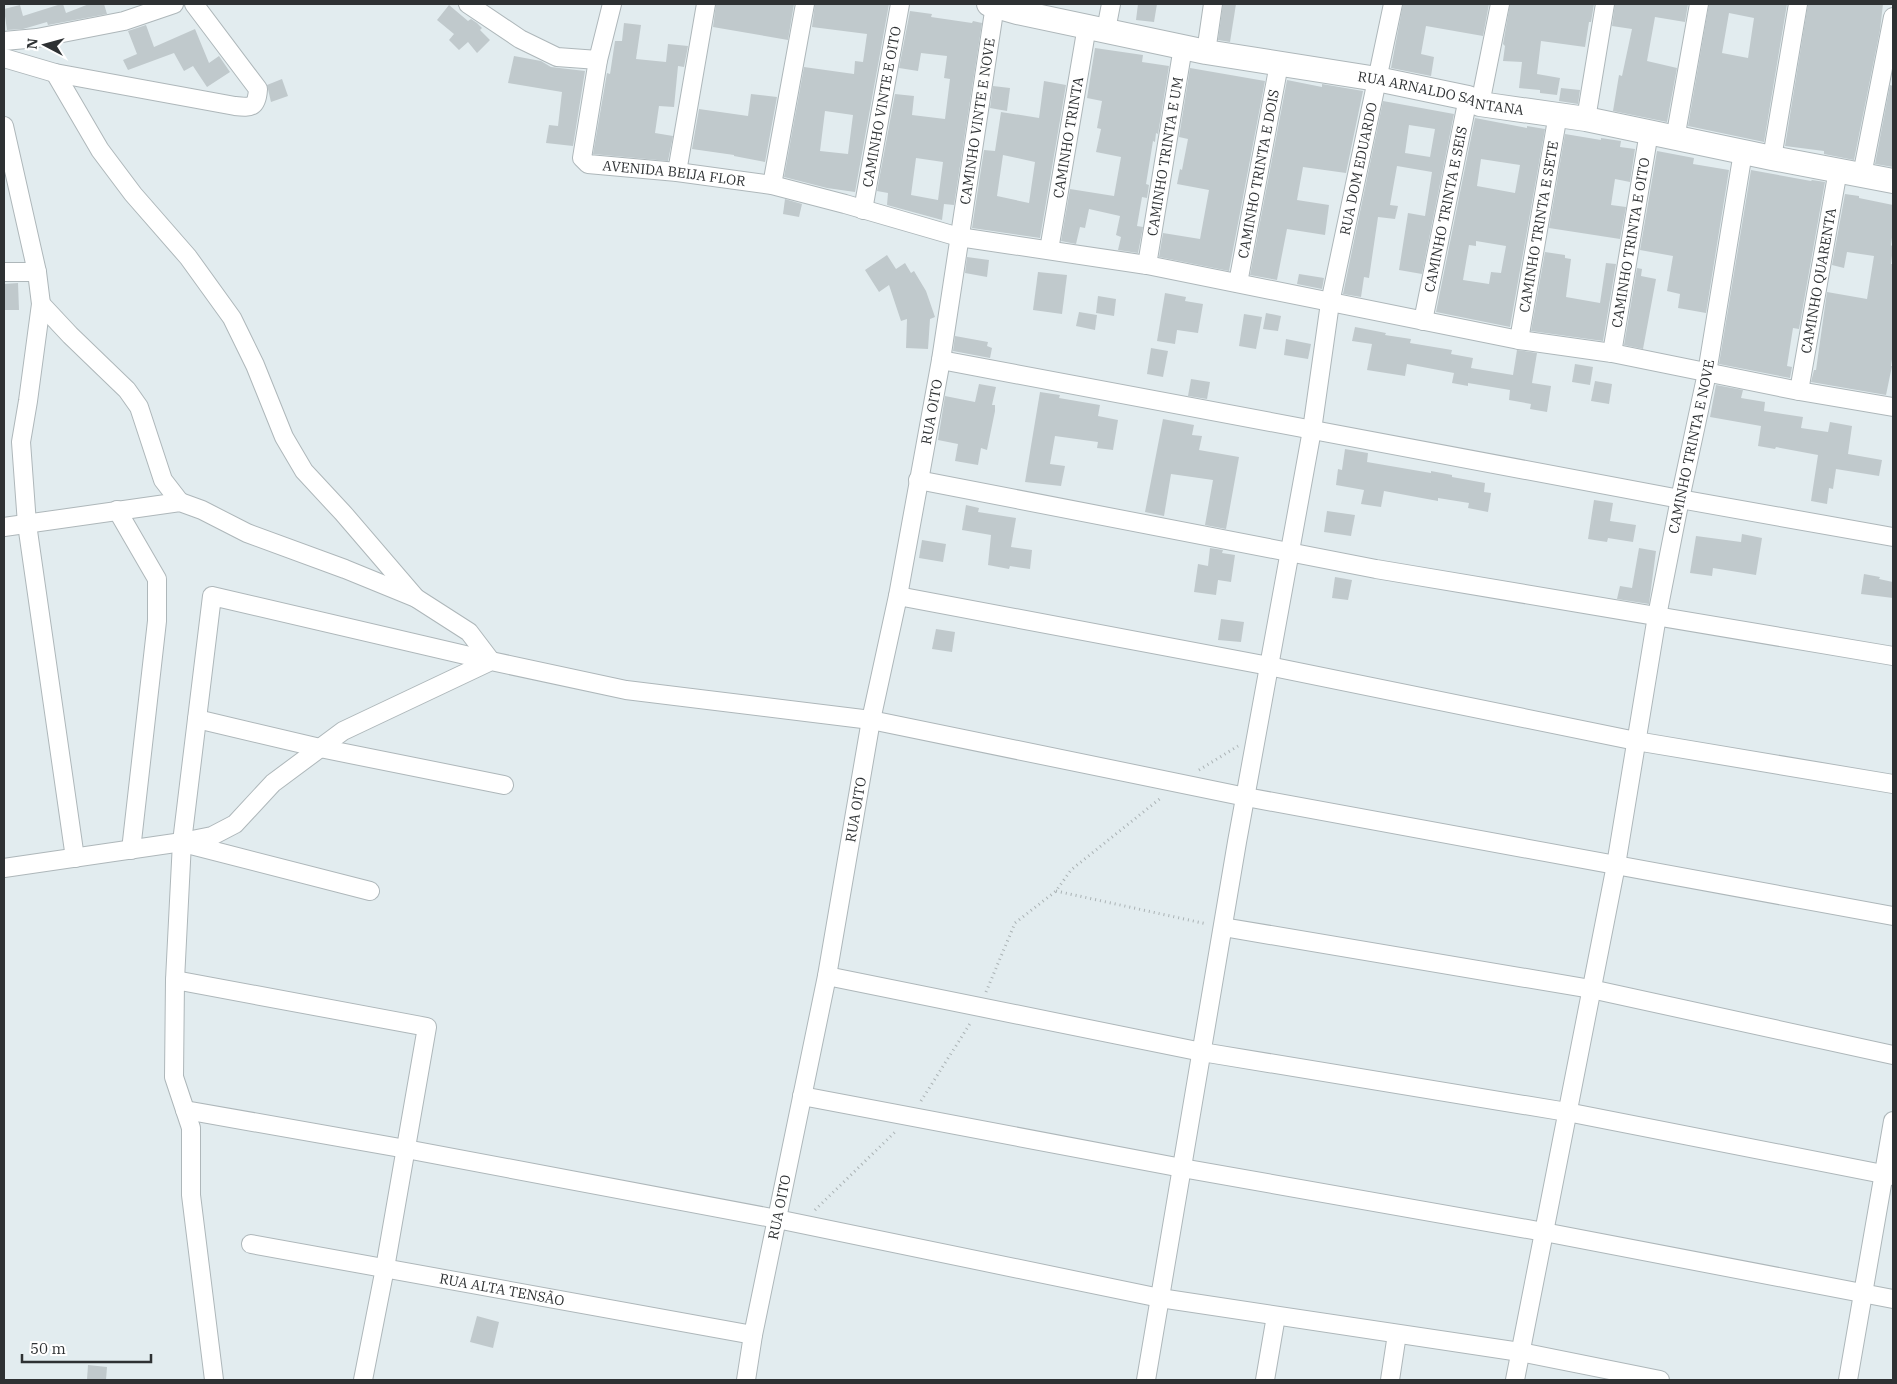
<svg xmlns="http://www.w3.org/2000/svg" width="1897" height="1384" font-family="'IBM Plex Serif',serif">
	<rect width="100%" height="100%" fill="#e2ecef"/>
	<g fill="#c0c9cc" fill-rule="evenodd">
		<path d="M61 4H63L66 13 89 4H104L107 14 48 25 47 22 23 29 7 30 4 9 20 5 23 16Z"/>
		<path d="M716 4H794L788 40 713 27Z"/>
		<path d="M815 4H889L855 192 827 188 784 177 804 67 854 74 855 61 863 62 867 34 812 27ZM825 111 853 115 848 154 820 151Z"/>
		<path d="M1138 4H1157L1154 22 1136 20Z"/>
		<path d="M1223 4H1236L1230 42 1218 40Z"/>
		<path d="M1403 4H1489L1483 36 1426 26 1421 54 1434 57 1431 76 1391 68Z"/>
		<path d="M1510 4H1594L1591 22H1589L1585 47 1541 41 1537 74 1560 78 1557 95 1540 93V90L1519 88 1522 62 1503 61 1505 46 1503 44Z"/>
		<path d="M1615 4H1688L1685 22 1655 17 1647 61 1677 68 1667 122 1613 111 1619 75 1622 76 1632 29 1612 26Z"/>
		<path d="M1709 4H1787L1764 142 1688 126ZM1729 13 1754 18 1748 58 1722 53Z"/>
		<path d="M1808 4H1883L1880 30 1854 160 1824 154V151L1785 146Z"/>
		<path d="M449 5 468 21 471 19 477 23 482 28 480 30 490 40 477 53 468 42 459 50 449 40 454 34 437 20Z"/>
		<path d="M910 11 932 14 931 17 972 23 973 21 982 23 954 205 944 204 942 220 887 205 888 193 877 191 895 94 914 96 912 115 945 119 950 79 944 78 947 56 921 53 918 71 899 68ZM916 158 943 162 938 200 911 195Z"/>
		<path d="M624 23 641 25 636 59 666 62 668 44 688 46 684 67 678 66 674 107 659 106 655 133 673 136 668 161 593 154 607 73 610 74 615 41H622Z"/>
		<path d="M146 25 154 47 195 29 209 63 219 56 230 72 207 87 193 66 184 71 174 53 128 70 123 60 137 54 128 31Z"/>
		<path d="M1095 48 1143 55 1142 62 1169 66 1158 134 1156 133 1155 142 1153 141 1146 184 1149 185 1147 198 1142 197 1137 226 1143 227 1138 253 1118 250 1121 237 1116 235 1120 216 1089 209 1085 228 1080 227 1076 244 1061 241 1070 189 1114 196 1121 157 1096 152 1101 129 1097 128 1102 101 1087 98Z"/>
		<path d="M514 56 541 61 551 67 585 71 573 146 546 143 549 125 558 126 562 92 508 83Z"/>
		<path d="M1190 68 1265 81 1229 271 1159 257 1163 233 1200 239 1209 190 1177 184 1180 169 1182 170 1188 139 1179 137Z"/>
		<path d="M282 79 288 96 271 102 267 85Z"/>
		<path d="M1287 80 1322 87V84L1363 91 1346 173 1303 167 1297 200 1329 205 1325 235 1287 229 1277 280 1250 275Z"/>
		<path d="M1044 81 1066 85 1040 238 972 228 984 150 995 151 1001 112 1039 118ZM1003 155 1035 162 1029 203 997 196Z"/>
		<path d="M1890 85 1893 86V167L1875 164Z"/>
		<path d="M993 86 1010 88 1007 111 990 108Z"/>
		<path d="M1561 88 1580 90 1578 104 1559 101Z"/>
		<path d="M751 94 777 97 765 162 734 156V155L692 149 699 109 748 116Z"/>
		<path d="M1383 101 1454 114 1422 274 1399 270 1408 213 1425 216 1432 172 1397 166 1390 205 1398 206 1395 219 1378 217 1369 278 1364 277 1361 297 1343 294ZM1409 125 1435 129 1430 157 1405 153Z"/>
		<path d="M1475 118 1527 128V126L1545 129 1510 327 1436 312ZM1481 159 1520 165 1515 193 1477 186ZM1476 241 1506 246 1501 273 1491 272 1489 284 1463 280 1469 245 1476 246Z"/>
		<path d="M1565 134 1601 140V138L1621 141 1620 147 1635 149 1630 182 1615 179 1611 205 1626 207 1620 239 1549 228Z"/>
		<path d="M1657 151 1694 158 1693 164 1729 170 1706 313 1678 308 1680 294 1667 291 1673 256 1640 250Z"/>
		<path d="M1751 170 1811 181 1812 180 1825 182 1799 329 1793 328 1787 366 1792 367 1790 378 1719 364Z"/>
		<path d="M1845 194 1859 196V198L1893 205V230L1891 245 1893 247 1891 264H1893V352L1891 366H1892L1886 395 1811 382 1814 370H1816L1827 292 1867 299 1874 256 1847 252 1844 268 1832 265Z"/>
		<path d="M785 199 802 204 799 217 783 214Z"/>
		<path d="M1545 252 1565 255V258L1571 259 1566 297 1600 303 1606 263 1616 264 1603 341 1531 331Z"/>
		<path d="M887 255 896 269 905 263 911 273 914 271 926 291 935 317 930 319 928 349 906 348 907 319 901 321 889 285 879 292 865 270Z"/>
		<path d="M967 257 989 260 987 277 965 273Z"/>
		<path d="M1637 268 1642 269 1641 276 1656 279 1643 349 1624 345Z"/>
		<path d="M1038 272 1067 275 1062 314 1033 310Z"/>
		<path d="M1299 274 1324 278 1322 289 1297 284Z"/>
		<path d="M18 283 19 310H4V284Z"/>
		<path d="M1165 293 1186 297 1185 301 1203 304 1198 333 1177 330 1175 344 1157 341Z"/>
		<path d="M1098 296 1116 299 1114 316 1096 313Z"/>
		<path d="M1079 312 1097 315 1095 330 1076 326Z"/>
		<path d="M1266 313 1281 316 1278 331 1263 329Z"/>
		<path d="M1244 314 1262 317 1256 349 1239 346Z"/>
		<path d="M1355 327 1386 333 1385 335 1411 339 1410 343 1452 350 1451 354 1473 358 1471 368 1513 375 1517 350 1537 353 1532 383 1551 386 1547 412 1530 409 1531 404 1509 400 1510 390 1468 383V386L1452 383 1454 373 1407 364 1405 376 1367 370 1372 344 1352 341Z"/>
		<path d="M955 336 988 342 987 346 992 348 990 358 953 351Z"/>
		<path d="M1286 339 1311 344 1308 359 1284 355Z"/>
		<path d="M1151 348 1168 351 1163 377 1147 374Z"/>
		<path d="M1575 364 1593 367 1590 385 1572 382Z"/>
		<path d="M1191 379 1210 382 1207 399 1188 396Z"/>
		<path d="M1595 381 1612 384 1609 404 1591 401Z"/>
		<path d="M979 384 996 387 992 405H995V411L987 450 981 448 978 465 955 461 958 444 938 440 945 396 975 402Z"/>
		<path d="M1716 385 1743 390 1741 398 1765 402 1764 411 1803 417 1801 428 1828 432 1830 422 1852 426 1848 454 1882 460 1879 476 1836 469 1833 489 1829 488 1827 504 1811 501 1818 455 1776 447 1775 449 1758 446 1761 426 1710 417Z"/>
		<path d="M1040 392 1060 395 1059 398 1100 405 1098 416 1118 420 1113 450 1097 448 1098 442 1055 436 1050 464 1065 466 1061 486 1025 482Z"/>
		<path d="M1163 419 1194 425 1192 435 1202 436 1199 450 1239 457 1226 529 1205 525 1213 480 1171 474 1164 516 1145 512Z"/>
		<path d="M1345 449 1368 453 1367 462 1431 473V471L1452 475V477L1485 483 1484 492 1491 493 1488 512 1468 508 1469 503 1438 498V501L1384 491 1381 507 1361 504 1364 490 1336 485 1338 469 1342 470Z"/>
		<path d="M1594 500 1613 503 1610 521 1636 525 1633 542 1608 538 1607 542 1588 539Z"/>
		<path d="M966 505 979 508 978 512 1016 518 1011 547 1032 550 1030 569 1010 566 1009 569 988 565 991 535 962 530Z"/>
		<path d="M1327 511 1355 515 1351 536 1324 532Z"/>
		<path d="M1742 534 1762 538 1756 575 1713 568 1712 576 1690 573 1696 536 1741 542Z"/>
		<path d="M922 540 946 544 943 562 919 558Z"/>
		<path d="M1210 548 1223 550 1222 553 1235 555 1231 582 1218 580 1216 595 1194 592 1198 564 1208 566Z"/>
		<path d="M1639 548 1656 551 1649 604 1617 599 1620 586 1632 588Z"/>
		<path d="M1864 574 1880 577 1879 579 1893 582V598L1861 594Z"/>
		<path d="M1335 577 1352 580 1348 600 1332 598Z"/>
		<path d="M1221 619 1244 622 1241 642 1218 640Z"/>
		<path d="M936 629 955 632 952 652 932 649Z"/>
		<path d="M477 1316 499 1322 493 1348 470 1342Z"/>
		<path d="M88 1365 107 1367 106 1380H87Z"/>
	</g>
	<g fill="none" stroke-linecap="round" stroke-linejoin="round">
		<defs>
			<g id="street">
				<path d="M468 4 520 39 557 57 598 60"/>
				<path id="s1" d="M612 4 598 60 582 158 588 164 677 172 772 185 845 204 959 237 1147 265 1519 340 1612 353 1799 391 1893 407"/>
				<path d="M1106 30 1111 4"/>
				<path d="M4 41 37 38 124 21 174 4"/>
				<path d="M1206 52 1213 4"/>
				<path d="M4 58 55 73 235 106C252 108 257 107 258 89L194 4"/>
				<path d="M55 73 100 150 133 194 188 257 232 318 255 365 284 437 304 471 343 513 416 598"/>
				<path d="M1480 104 1500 4"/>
				<path d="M1586 119 1605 4"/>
				<path d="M4 126 37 272 41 304 28 401 21 442 27 524 75 858"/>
				<path d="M1675 139 1699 4"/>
				<path d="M1772 158 1798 4"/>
				<path d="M677 172 706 4"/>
				<path d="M1862 175 1893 17"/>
				<path d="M772 185 805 4"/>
				<path id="s2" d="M863 210 900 4"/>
				<path id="s3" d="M1049 250 1087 26"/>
				<path id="s4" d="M1147 265 1183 47"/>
				<path d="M4 272H37"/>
				<path id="s5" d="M1238 283 1279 64"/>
				<path d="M41 304 70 335 127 390 139 407 163 480 180 502"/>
				<path id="s6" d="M1423 321 1468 98"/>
				<path id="s7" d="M1519 340 1558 114"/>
				<path id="s8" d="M1612 353 1649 132"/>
				<path d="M941 360 1680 499 1893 537"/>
				<path id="s9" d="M1799 391 1838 170"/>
				<path d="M918 480 1376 569 1893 656"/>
				<path d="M117 510 157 579V621L131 850"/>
				<path d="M4 527 180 502 202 510 247 533 345 569 416 598 469 632 491 661"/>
				<path d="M898 596 1269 666 1636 741 1893 784"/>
				<path d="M197 719 320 748 504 785"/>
				<path d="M187 844 370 891"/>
				<path d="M4 868 182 842 212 836 235 824 273 783 343 731 491 661 626 690 871 720 1246 797 1893 916"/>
				<path d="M1223 927 1591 989 1893 1055"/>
				<path d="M827 976 1202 1052 1567 1112 1893 1176"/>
				<path d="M175 980 182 842 212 596 491 661"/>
				<path d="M802 1096 1182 1168 1544 1232 1893 1299"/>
				<path d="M185 1110 406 1149 777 1219 1160 1298 1520 1352 1660 1380"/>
				<path id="s10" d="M251 1244 753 1335"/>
				<path d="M214 1380 191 1195V1128L174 1077 175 980 427 1027 385 1268 363 1380"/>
				<path id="s11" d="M746 1380 753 1335 827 976 871 720 898 596 941 360 995 5"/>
				<path id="s12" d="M1146 1380 1237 842 1312 430 1330 303 1393 4"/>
				<path d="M1265 1380 1276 1316"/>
				<path d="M1390 1380 1397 1334"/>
				<path id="s13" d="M1515 1380 1616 865 1657 616 1680 499 1707 373 1743 152"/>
				<path d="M1848 1380 1893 1121"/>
			</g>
			<g id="secondary">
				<path id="s14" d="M989 4 1017 12 1206 52 1377 79 1468 98 1480 104 1586 119 1772 158 1893 181"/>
			</g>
		</defs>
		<use href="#street" stroke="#aeb7ba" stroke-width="20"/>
		<use href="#secondary" stroke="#aeb7ba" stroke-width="26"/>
		<g stroke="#aab2b4" stroke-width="3" stroke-dasharray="1 4" stroke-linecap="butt">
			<path d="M1199 770 1238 746"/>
			<path d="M1056 891 1207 924"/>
			<path d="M986 992 1015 923 1056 891 1071 870 1162 797"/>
			<path d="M921 1101 971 1022"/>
			<path d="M815 1210 896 1131"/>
		</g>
		<use href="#street" stroke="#fff" stroke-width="18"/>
		<use href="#secondary" stroke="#fff" stroke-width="24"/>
	</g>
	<g text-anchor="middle" stroke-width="5" stroke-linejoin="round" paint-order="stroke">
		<g font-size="14" fill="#2e3133" stroke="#fff">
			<text dy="5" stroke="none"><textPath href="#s14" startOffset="461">RUA ARNALDO SANTANA</textPath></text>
			<text dy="5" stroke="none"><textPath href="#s2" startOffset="105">CAMINHO VINTE E OITO</textPath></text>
			<text dy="5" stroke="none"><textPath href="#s11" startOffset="1280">CAMINHO VINTE E NOVE</textPath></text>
			<text dy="5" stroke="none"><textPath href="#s3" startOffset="114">CAMINHO TRINTA</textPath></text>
			<text dy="5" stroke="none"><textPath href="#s4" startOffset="110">CAMINHO TRINTA E UM</textPath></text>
			<text dy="5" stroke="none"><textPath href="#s12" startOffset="1230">RUA DOM EDUARDO</textPath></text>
			<text dy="5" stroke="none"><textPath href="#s1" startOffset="252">AVENIDA BEIJA FLOR</textPath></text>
			<text dy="5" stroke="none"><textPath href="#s5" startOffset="111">CAMINHO TRINTA E DOIS</textPath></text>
			<text dy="5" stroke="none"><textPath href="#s6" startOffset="114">CAMINHO TRINTA E SEIS</textPath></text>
			<text dy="5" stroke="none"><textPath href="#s7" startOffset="115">CAMINHO TRINTA E SETE</textPath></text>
			<text dy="5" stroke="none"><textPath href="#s8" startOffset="112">CAMINHO TRINTA E OITO</textPath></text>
			<text dy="5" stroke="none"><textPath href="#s9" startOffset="112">CAMINHO QUARENTA</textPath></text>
			<text dy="5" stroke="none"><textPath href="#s11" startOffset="986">RUA OITO</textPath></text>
			<text dy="5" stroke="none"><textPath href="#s13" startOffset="950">CAMINHO TRINTA E NOVE</textPath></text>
			<text dy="5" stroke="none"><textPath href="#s11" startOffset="581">RUA OITO</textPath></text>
			<text dy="5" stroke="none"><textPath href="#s11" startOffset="176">RUA OITO</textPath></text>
			<text dy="5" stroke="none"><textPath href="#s10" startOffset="255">RUA ALTA TENSÃO</textPath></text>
		</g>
	</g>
	<rect width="1897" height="1384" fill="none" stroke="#2e3133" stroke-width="10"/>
	<g transform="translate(45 45) rotate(276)" stroke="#ffffff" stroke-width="4" paint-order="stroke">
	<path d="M0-4L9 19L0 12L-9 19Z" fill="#2e3133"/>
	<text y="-8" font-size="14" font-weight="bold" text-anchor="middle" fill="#2e3133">N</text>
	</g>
	<path d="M22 1354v8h129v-8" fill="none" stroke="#2e3133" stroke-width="2.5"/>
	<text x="30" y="1354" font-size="15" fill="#2e3133" stroke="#ffffff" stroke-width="4" paint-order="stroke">50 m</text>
</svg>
